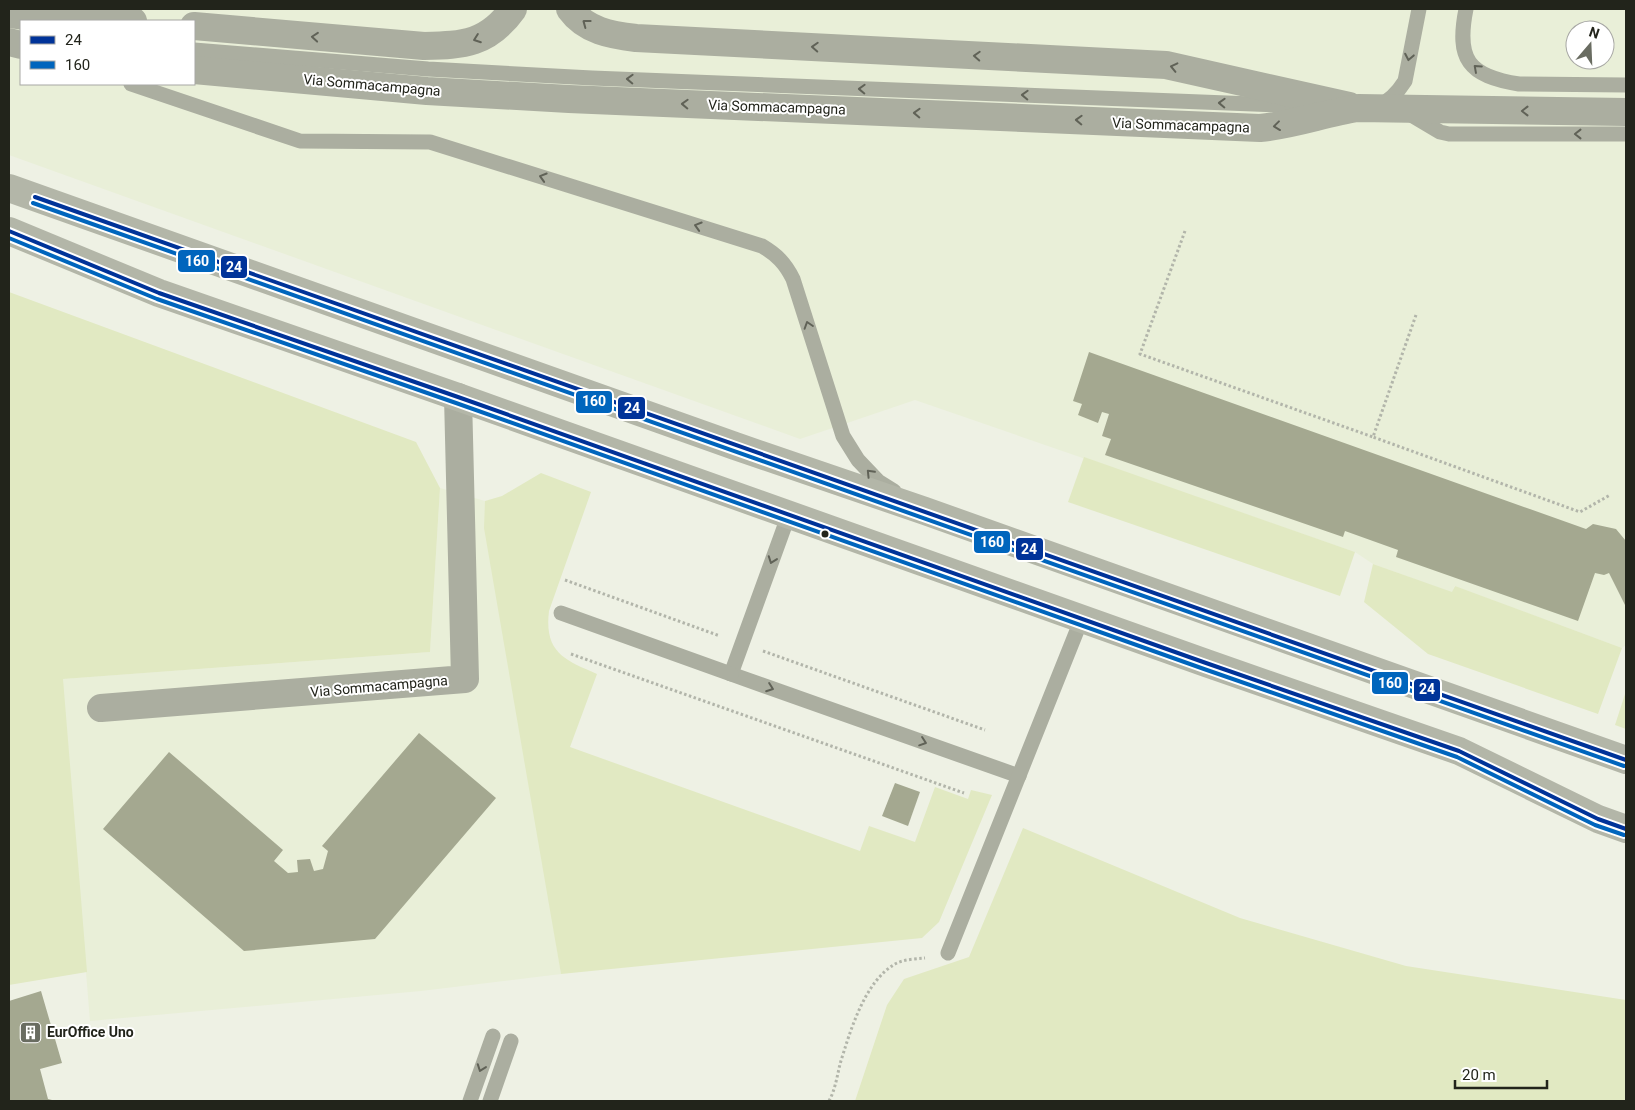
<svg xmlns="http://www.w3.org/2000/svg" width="1635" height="1110" font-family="Roboto,sans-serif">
	<rect width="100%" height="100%" fill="#eef1e4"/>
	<g fill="#e9efd8" fill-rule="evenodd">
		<path d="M9 9H1626V645L1622 648 1454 586 1453 593 1373 564 1355 552 915 400 800 439 9 155ZM21 21H194V84H21ZM1575 30H1605V60H1575Z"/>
		<path d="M440 488 485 501 561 974 421 991 90 1021 62 679 430 652Z"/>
	</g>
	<g fill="#e1e9c2">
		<path d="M9 292 416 442 440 488 430 652 63 679 87 972 9 985Z"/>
		<path d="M1084 457 1355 552 1340 596 1068 502Z"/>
		<path d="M541 473 591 492 549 611C544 652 564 660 597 674L570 747 860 851 869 826 915 842 935 787 968 799 971 790 992 795 939 922 922 938 561 974 484 528 485 501 502 496Z"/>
		<path d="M1373 564 1452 592 1455 586 1622 648 1598 714 1428 654 1364 602Z"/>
		<path d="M1626 691V729L1615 725Z"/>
		<path d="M1023 828 1240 918 1406 966 1626 1000V1101H855L887 1005 904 979 969 957Z"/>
	</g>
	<g fill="#a4a890">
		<path d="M1089 352 1586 529 1593 524 1616 529 1626 541V607L1609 573 1604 575 1595 573 1578 621 1396 557 1398 550 1345 531 1343 537 1105 455 1111 439 1102 436 1109 414 1102 412 1098 423 1078 415 1082 404 1073 401Z"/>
		<path d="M419 733 496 798 375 939 244 951 103 829 169 752 283 850 274 861 288 873 298 872 297 860 310 859 314 871 323 869 328 851 322 846Z"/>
		<path d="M895 783 920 792 908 826 882 816Z"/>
		<path d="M41 991 62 1063 40 1069 48 1099 56 1101H9V1001Z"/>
	</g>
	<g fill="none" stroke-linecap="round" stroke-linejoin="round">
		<g stroke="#b2b5aa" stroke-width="3" stroke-dasharray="2.5 2.5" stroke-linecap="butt">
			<path d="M1185 231 1140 354 1373 437"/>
			<path d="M1416 315 1373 437 1580 512 1610 495"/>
			<path d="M565 580 720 636"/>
			<path d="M763 651 985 730"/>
			<path d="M571 654 964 793"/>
			<path d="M829 1101C835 1090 837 1077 840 1064 850 1032 864 982 895 964 904 959 916 959 925 958"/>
		</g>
		<g stroke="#abaea0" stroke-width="15">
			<path d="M1466 9C1456 59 1468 76 1519 84L1626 85"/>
			<path d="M194 50 428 69 592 78 1302 106"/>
			<path d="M131 84 300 141 430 142 762 246C777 255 785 263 793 279L843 436 858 460 878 481 894 491"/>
			<path d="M1378 106C1390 101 1398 92 1405 81L1419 9"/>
			<path d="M1408 113 1440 132 1449 134H1626"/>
			<path d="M789 514 731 674 1019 776"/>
			<path d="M561 613 731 674"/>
			<path d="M948 953 1082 618"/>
			<path d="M470 1101 493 1036"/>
			<path d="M490 1101 511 1041"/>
		</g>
		<g stroke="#abaea0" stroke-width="28">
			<path d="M570 9C586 31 611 35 636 38L1166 65 1349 106"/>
			<path d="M9 14 31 17H81L133 21"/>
			<path d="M194 26 424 46C464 45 488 44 513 9"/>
			<path d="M9 42 21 45"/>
			<path d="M194 70 427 91 569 99 1260 128C1294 125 1325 113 1358 108L1626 112"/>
			<path d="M101 708 465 679 458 397"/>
		</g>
		<g stroke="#b3b6a8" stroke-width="28">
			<path d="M9 188 735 446 925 511 1626 760"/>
			<path d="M9 231 159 293 458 397 1206 663 1459 751 1598 819 1626 829"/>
		</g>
		<defs>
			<g id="bus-1">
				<path d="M35 197 1626 760"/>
				<path d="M9 231 159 293 458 397 1206 663 1459 751 1598 819 1626 829"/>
			</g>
			<g id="bus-2">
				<path d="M33 203 1624 766"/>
				<path d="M9 238 157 299 456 403 1204 669 1457 757 1595 825 1624 835"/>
			</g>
		</defs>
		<use href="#bus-1" stroke="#fff" stroke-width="8"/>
		<use href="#bus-2" stroke="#fff" stroke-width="8"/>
		<use href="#bus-1" stroke="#039" stroke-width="4"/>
		<use href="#bus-2" stroke="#0065bd" stroke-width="4"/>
	</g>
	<defs><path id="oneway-chevron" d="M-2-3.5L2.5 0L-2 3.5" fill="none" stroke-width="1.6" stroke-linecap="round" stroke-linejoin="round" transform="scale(1.25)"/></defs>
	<g stroke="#606257">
		<use href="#oneway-chevron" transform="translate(586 23) rotate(-143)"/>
		<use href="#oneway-chevron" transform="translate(315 37) rotate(-175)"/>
		<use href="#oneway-chevron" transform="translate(477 39) rotate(160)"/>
		<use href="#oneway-chevron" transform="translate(815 47) rotate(-177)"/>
		<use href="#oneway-chevron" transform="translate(977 56) rotate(-177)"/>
		<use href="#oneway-chevron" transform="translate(1409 57) rotate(101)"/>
		<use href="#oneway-chevron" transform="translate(1174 67) rotate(-167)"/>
		<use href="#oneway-chevron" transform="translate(1477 68) rotate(-138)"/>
		<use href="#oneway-chevron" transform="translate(630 79) rotate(-178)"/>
		<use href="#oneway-chevron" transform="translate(862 89) rotate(-178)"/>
		<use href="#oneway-chevron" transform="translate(1025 95) rotate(-178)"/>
		<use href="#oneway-chevron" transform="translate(1222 103) rotate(-178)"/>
		<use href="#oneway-chevron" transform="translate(685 104) rotate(-178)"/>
		<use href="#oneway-chevron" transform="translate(1525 111) rotate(-180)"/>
		<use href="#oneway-chevron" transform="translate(917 113) rotate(-178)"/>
		<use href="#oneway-chevron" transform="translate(1079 120) rotate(-178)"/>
		<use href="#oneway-chevron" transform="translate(1277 126) rotate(173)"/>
		<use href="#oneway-chevron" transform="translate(1578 134) rotate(180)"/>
		<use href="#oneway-chevron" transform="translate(543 177) rotate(-163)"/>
		<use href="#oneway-chevron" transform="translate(698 226) rotate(-163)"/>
		<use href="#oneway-chevron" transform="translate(808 325) rotate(-108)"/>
		<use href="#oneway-chevron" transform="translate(870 473) rotate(-134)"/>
		<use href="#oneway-chevron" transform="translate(772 560) rotate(110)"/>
		<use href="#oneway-chevron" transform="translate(770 688) rotate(20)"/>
		<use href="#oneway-chevron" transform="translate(923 742) rotate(19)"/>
		<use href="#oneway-chevron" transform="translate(481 1068) rotate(110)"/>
	</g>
	<defs>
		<symbol id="building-square" viewBox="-11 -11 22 22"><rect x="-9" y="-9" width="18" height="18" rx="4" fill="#696c61" stroke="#fff"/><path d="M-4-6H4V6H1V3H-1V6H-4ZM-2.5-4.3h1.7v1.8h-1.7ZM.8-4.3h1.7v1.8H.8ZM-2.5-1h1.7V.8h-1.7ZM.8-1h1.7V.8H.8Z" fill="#fff"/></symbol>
	</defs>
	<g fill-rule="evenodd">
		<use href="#building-square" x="18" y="1020" width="25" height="25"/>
	</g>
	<circle fill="#22241b" stroke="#fff" stroke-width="2" cx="825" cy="534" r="4.5"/>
	<g text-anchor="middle" stroke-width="4" stroke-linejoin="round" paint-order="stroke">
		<g font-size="14" fill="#22241b" stroke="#fff">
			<text transform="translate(372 85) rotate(5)" y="5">Via Sommacampagna</text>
			<text transform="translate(777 107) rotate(2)" y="5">Via Sommacampagna</text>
			<text transform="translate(1181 125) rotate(2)" y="5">Via Sommacampagna</text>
			<text transform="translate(379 686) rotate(-5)" y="5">Via Sommacampagna</text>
		</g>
		<g font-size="14" font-weight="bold" fill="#22241b" stroke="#fff" text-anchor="start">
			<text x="47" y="1037">EurOffice Uno</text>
		</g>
	</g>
	<g stroke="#fff" stroke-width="2">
		<rect x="177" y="249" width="39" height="24" rx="5" fill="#0065bd"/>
		<rect x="220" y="255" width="28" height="24" rx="5" fill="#039"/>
		<rect x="575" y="390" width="38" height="24" rx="5" fill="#0065bd"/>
		<rect x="617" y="396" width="29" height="24" rx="5" fill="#039"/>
		<rect x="973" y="530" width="38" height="24" rx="5" fill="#0065bd"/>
		<rect x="1015" y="537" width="29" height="24" rx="5" fill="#039"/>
		<rect x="1371" y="671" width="38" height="24" rx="5" fill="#0065bd"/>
		<rect x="1413" y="678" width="28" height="24" rx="5" fill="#039"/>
	</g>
	<g font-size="14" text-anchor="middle" font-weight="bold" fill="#fff">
		<text x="197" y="266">160</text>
		<text x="234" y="272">24</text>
		<text x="594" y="406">160</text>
		<text x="632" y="413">24</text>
		<text x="992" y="547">160</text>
		<text x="1029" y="554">24</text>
		<text x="1390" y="688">160</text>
		<text x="1427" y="694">24</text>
	</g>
	<rect width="1635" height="1110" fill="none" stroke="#22241b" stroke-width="20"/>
	<rect x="20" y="20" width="175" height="65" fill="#ffffff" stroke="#a7a7a4"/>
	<rect x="30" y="36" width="25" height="8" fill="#003399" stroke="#a7a7a4"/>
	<text x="65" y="45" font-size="15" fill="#22241b">24</text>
	<rect x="30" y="61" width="25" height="8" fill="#0065bd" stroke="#a7a7a4"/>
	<text x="65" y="70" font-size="15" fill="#22241b">160</text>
	<g transform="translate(1590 45) rotate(19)"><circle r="24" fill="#ffffff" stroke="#a7a7a4"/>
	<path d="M0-4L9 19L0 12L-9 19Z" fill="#696c61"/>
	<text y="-8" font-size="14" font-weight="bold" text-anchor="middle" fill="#22241b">N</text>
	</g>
	<path d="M1455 1080v8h92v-8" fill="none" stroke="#22241b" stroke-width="2.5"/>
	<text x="1462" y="1080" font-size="15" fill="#22241b" stroke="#ffffff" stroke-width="4" paint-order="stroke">20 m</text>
</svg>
